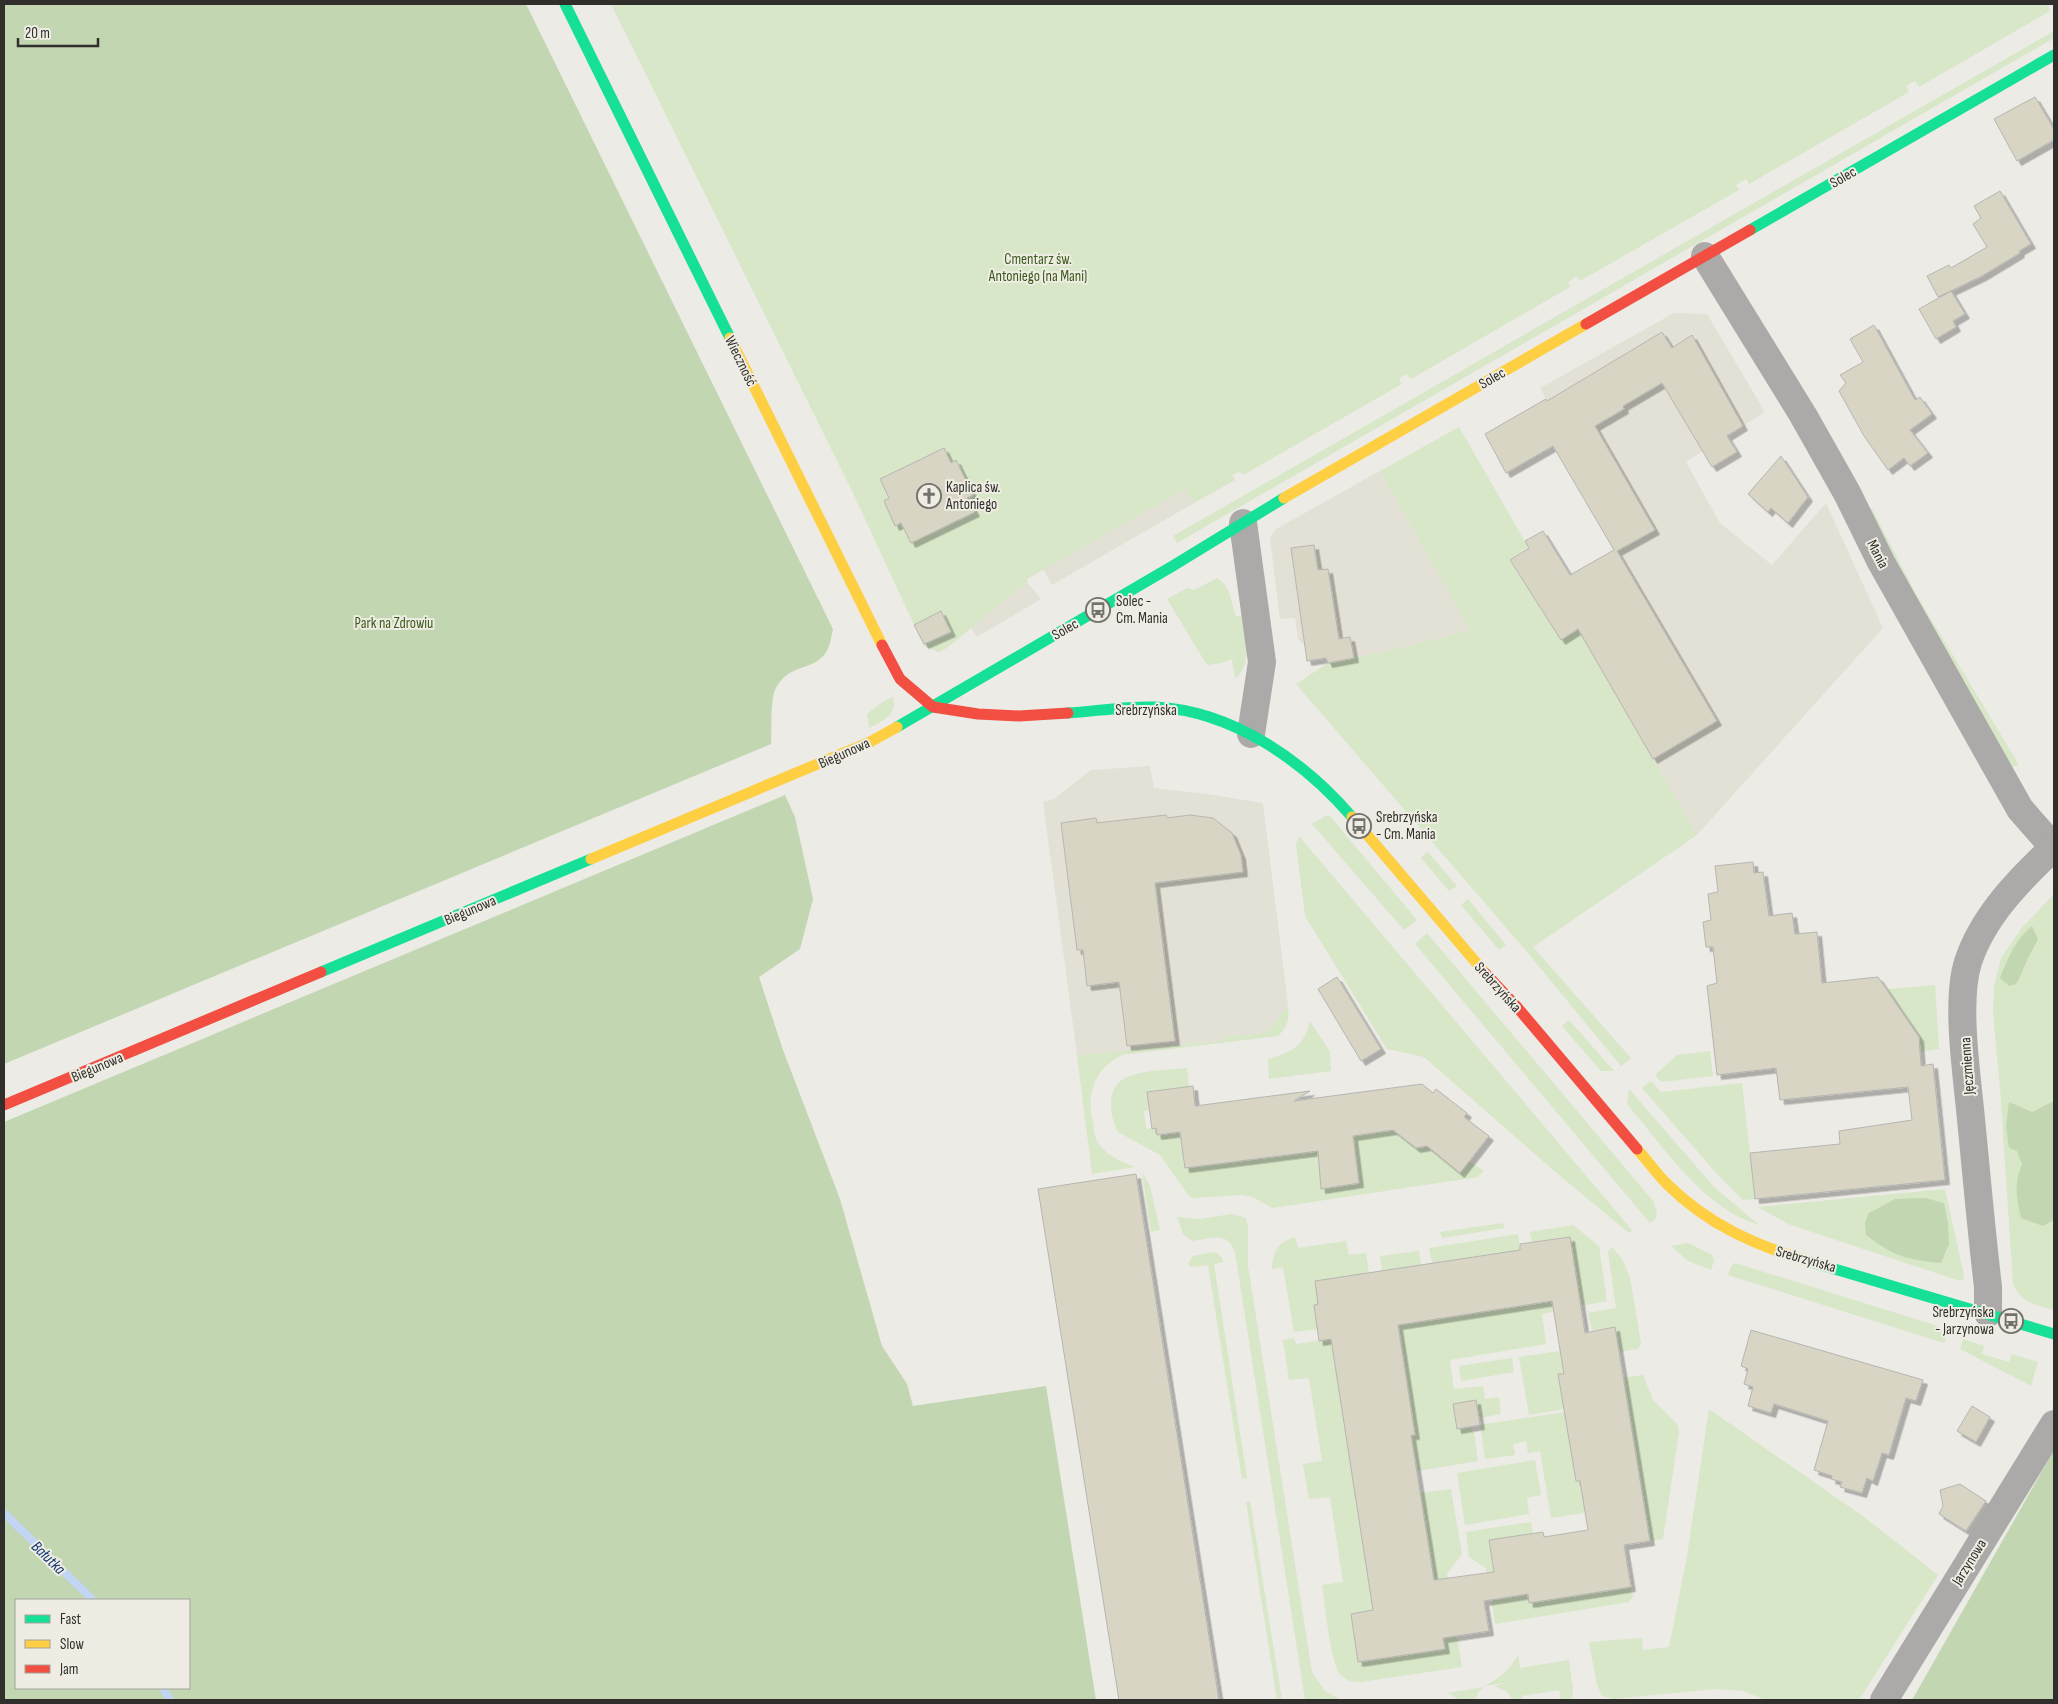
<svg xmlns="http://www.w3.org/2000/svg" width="2058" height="1704" font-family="'Sofia Sans Condensed',sans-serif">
	<defs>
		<filter id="shadow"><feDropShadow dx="4.5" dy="4.5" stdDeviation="0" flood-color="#0004"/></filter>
	</defs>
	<rect width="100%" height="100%" fill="#ecebe6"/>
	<g fill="#e3e1d5">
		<path d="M1674 313 1707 314 1765 412 1686 462 1720 523 1772 565 1826 503 1883 628 1697 835 1578 629 1550 586 1628 542 1540 388Z"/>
		<path d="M1380 471 1470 630 1401 648 1328 663 1326 658 1298 640 1295 618 1280 619 1270 538 1276 529Z"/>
		<path d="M1185 489 1194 503 1052 585 1043 569Z"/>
		<path d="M1027 582 1041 599 977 637 971 628Z"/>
		<path d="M1150 766 1154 788 1207 794 1263 803 1288 1006 1266 1033 1228 1036 1219 1041 1077 1055 1043 802 1054 799 1091 770Z"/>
	</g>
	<g fill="#d7e7c7">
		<path d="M611 4H2051L2048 6 2050 11 1919 87 1915 81 1906 86 1909 92 1749 184 1746 179 1736 185 1739 190 1580 281 1576 276 1568 282 1570 287 1411 379 1407 374 1399 379 1402 384 1243 475 1240 471 1232 475 1235 480 1194 503 1185 489 1027 579 1028 581 947 648 939 652 924 646 851 489Z"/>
		<path d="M2054 31V38L1177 543 1173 536Z"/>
		<path d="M1459 427 1528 547 1509 560 1559 636 1578 629 1697 835 1533 947 1631 1058 1621 1066 1527 952 1296 684 1328 663 1401 648 1470 630 1380 471Z"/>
		<path d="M1871 507 1916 594 2019 765 2009 768 1869 512Z"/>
		<path d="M1217 578C1230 585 1232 604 1236 617L1243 615C1245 638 1253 663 1235 679L1232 659 1222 663 1207 665 1167 599 1187 588 1194 590Z"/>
		<path d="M893 697C898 715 883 721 869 728L867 714 884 701Z"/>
		<path d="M1325 816H1330L1417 920 1404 930 1312 824Z"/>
		<path d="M1299 836 1632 1230 1629 1233 1553 1170 1424 1057 1387 1049 1305 916 1296 845Z"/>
		<path d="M1428 852 1457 886 1449 891 1421 858Z"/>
		<path d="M2054 894V1310C2035 1304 2022 1304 2013 1284L2000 1088 1993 1014 1994 986 2001 958 2021 929Z"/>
		<path d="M1468 899 1506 945 1499 950 1461 905Z"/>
		<path d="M1427 933 1653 1201 1657 1211 1656 1218 1650 1223 1415 944Z"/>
		<path d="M1935 985 1939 1049 1920 1052 1919 1037 1887 989Z"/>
		<path d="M1288 1006C1289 1019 1288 1027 1278 1036L1122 1055C1094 1069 1086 1094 1093 1123 1094 1128 1094 1134 1096 1139 1103 1154 1121 1162 1136 1167L1092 1174 1077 1055 1219 1041 1228 1036 1266 1033Z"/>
		<path d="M1569 1020 1614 1071H1601L1562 1026Z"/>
		<path d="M1310 1021 1330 1052 1331 1071 1269 1079 1268 1059C1292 1052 1304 1047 1310 1021Z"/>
		<path d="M1710 1051 1713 1076 1661 1082 1655 1075 1677 1055Z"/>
		<path d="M1187 1068 1189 1086 1147 1092 1149 1110 1144 1111 1146 1129 1156 1128 1157 1135 1180 1132 1185 1168 1318 1151 1322 1189 1359 1184 1353 1136 1393 1130 1416 1148 1427 1146 1460 1173 1469 1161 1484 1171 1478 1177 1272 1208 1253 1197 1241 1195 1193 1198 1189 1196 1160 1155 1118 1132C1109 1115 1105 1084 1130 1076 1146 1070 1170 1070 1187 1068Z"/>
		<path d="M1651 1081 1661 1092 1742 1083 1755 1199 1743 1200 1718 1175 1642 1088Z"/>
		<path d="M1629 1089 1714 1187 1759 1225C1705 1210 1662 1145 1627 1104Z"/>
		<path d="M1142 1172 1150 1186 1160 1230 1151 1232Z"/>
		<path d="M1945 1189 1964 1276 1963 1280 1960 1281 1788 1224 1758 1207Z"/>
		<path d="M1232 1214 1246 1218 1248 1228V1266L1312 1672 1325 1691 1341 1700H1305L1235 1252C1227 1230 1211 1239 1192 1241L1183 1234 1177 1217 1200 1219Z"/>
		<path d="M1503 1223 1504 1228 1442 1238 1440 1232Z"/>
		<path d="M1573 1225 1599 1246 1607 1301 1580 1306 1569 1237 1532 1242 1530 1232Z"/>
		<path d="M1518 1234 1520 1250 1432 1263 1429 1248Z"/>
		<path d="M1295 1237 1298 1248 1346 1241 1349 1255 1366 1253 1369 1273 1318 1304H1314L1318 1329 1294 1332 1283 1267 1272 1269C1273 1251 1278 1242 1295 1237Z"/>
		<path d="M1688 1243 1712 1255 1714 1261 1711 1270 1688 1261 1671 1246Z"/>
		<path d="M1612 1247 1622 1259 1630 1277 1641 1344 1638 1349 1619 1352 1615 1328 1592 1331 1588 1313 1616 1308 1608 1252Z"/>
		<path d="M1419 1251 1421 1265 1382 1271 1380 1256Z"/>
		<path d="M1214 1252 1217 1253 1223 1259V1262L1214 1264 1247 1478 1242 1479 1208 1265 1191 1267 1188 1264 1193 1256Z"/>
		<path d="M1735 1263 1938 1326 1936 1331 1947 1334 1944 1343 1728 1275 1731 1266Z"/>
		<path d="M1565 1299 1566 1309 1542 1314 1546 1344 1450 1360 1454 1389 1483 1386 1485 1399 1499 1397 1501 1414 1479 1418 1476 1400 1453 1404 1457 1429 1471 1426 1472 1431 1474 1432 1478 1461 1417 1471 1411 1435 1415 1434 1398 1325Z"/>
		<path d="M1294 1338 1296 1344 1331 1339 1373 1610 1351 1614 1358 1662 1444 1649 1439 1614 1453 1612 1462 1667 1361 1682C1353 1682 1346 1681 1340 1674 1330 1662 1325 1603 1322 1585L1343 1582 1330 1497 1309 1499 1303 1464 1322 1461 1309 1378 1289 1380 1283 1340Z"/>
		<path d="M1963 1339 1984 1346 1982 1354 2009 1362 2012 1354 2038 1362 2031 1386 1960 1349Z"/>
		<path d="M1560 1351 1564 1374H1559L1564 1409 1529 1415 1519 1357Z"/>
		<path d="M1512 1358 1514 1372 1461 1381 1459 1366Z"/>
		<path d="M1643 1375 1653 1400 1677 1424 1679 1432 1663 1539 1650 1541 1623 1378Z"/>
		<path d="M1709 1409 1864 1517 1938 1575 1859 1700H1766L1743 1691 1715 1689 1614 1699 1602 1696 1597 1685 1589 1642 1642 1638 1643 1650 1669 1647 1687 1556Z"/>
		<path d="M1565 1412 1576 1481H1580L1585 1513 1551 1518 1540 1451 1528 1453 1526 1441 1513 1444 1515 1455 1485 1459 1480 1425Z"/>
		<path d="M1535 1460 1541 1495 1527 1498 1529 1514 1465 1525 1457 1473Z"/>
		<path d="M1451 1489 1462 1554 1447 1574 1451 1599 1437 1602 1420 1493Z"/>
		<path d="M1250 1501 1282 1700H1277L1246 1502Z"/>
		<path d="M1531 1522 1533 1533 1489 1541 1494 1571 1528 1594 1529 1603 1631 1587 1633 1597 1629 1602 1495 1624 1486 1568 1469 1557 1466 1532Z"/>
		<path d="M1518 1655 1520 1668 1569 1660 1573 1690 1572 1700H1561L1559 1690 1522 1696V1700H1512L1507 1692 1495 1686 1509 1682 1484 1686C1501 1677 1508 1672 1518 1655Z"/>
		<path d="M1484 1687 1479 1691 1475 1700H1460L1448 1693Z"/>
	</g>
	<g fill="#c3d6b2" fill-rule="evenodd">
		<path d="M4 4H526L833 629C831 638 830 648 824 655 811 671 787 664 775 690 770 702 772 729 771 744L4 1064Z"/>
		<path d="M785 795 795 817 813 899 800 949 759 977 783 1050 840 1199 882 1346 907 1384 913 1406 1046 1386 1096 1700H4V1122ZM189 1600V1688H16V1600Z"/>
		<path d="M2032 926 2038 939C2035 946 2031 951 2028 958 2024 967 2021 976 2016 984L2009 986 2000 978C2009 956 2014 942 2032 926Z"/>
		<path d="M2054 1101V1220L2043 1226 2021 1218C2016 1195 2014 1186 2022 1164L2017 1151 2009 1148 2006 1126 2009 1102 2032 1112Z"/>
		<path d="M1925 1198 1944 1203 1948 1223 1949 1244 1941 1263C1908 1260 1893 1256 1866 1235L1865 1223 1869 1213 1895 1199Z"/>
		<path d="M2054 1450V1700H1912Z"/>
	</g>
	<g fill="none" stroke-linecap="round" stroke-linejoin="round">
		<g stroke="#c2d5f5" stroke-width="8">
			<path d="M4 1513 93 1600"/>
			<path d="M163 1688 170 1700"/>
		</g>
	</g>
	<g fill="#d9d5c5" stroke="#b6b5b1" fill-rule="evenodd" filter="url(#shadow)">
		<path d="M2035 97 2054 129V140L2017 161 1994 119Z"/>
		<path d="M2000 191 2031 244 2019 251 2020 253 1982 276 1938 297 1927 276 1949 265 1951 268 1987 247 1973 224 1981 218 1974 206Z"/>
		<path d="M1951 291 1965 314 1953 321 1956 327 1936 339 1919 309Z"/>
		<path d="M1874 325 1915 400 1920 397 1932 414 1910 430 1928 453 1910 466 1904 458 1888 470 1864 436 1839 391 1846 383 1840 375 1863 362 1850 339Z"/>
		<path d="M1662 332 1672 348 1692 335 1743 426 1727 436 1737 452 1712 467 1662 383 1623 406 1624 409 1595 426 1655 530 1617 551 1717 721 1653 759 1578 629 1561 640 1510 560 1529 548 1525 541 1543 531 1570 575 1614 550 1553 446 1506 473 1485 434 1546 399 1547 401Z"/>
		<path d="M944 448 951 463 956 460 973 495 967 498 975 512 911 543 901 523 895 526 884 501 889 498 880 479Z"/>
		<path d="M1781 456 1808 497 1788 523 1771 508 1768 512 1748 494Z"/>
		<path d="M1314 545 1318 570 1328 569 1339 639 1350 637 1354 658 1328 663 1326 658 1307 661 1291 548Z"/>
		<path d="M941 611 951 632 924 644 914 625Z"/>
		<path d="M1166 815 1167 818 1190 815 1213 818 1232 833 1241 855 1243 872 1155 883 1175 1041 1127 1046 1119 982 1087 986 1083 950H1077L1061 823 1096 818 1097 823Z"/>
		<path d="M1753 862 1754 873 1763 872 1769 916 1792 913 1795 934 1817 932 1822 983 1878 977 1919 1037 1921 1066 1933 1064 1945 1180 1755 1199 1750 1153 1840 1144 1839 1131 1912 1120 1908 1087 1780 1100 1776 1068 1717 1075 1707 986 1717 983 1713 947H1706L1703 922 1711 920 1708 894 1718 892 1715 866Z"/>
		<path d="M1337 977 1381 1049 1361 1061 1318 989Z"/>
		<path d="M1422 1084 1433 1093 1436 1089 1467 1113 1464 1117 1489 1136 1460 1173 1427 1146 1416 1148 1393 1130 1353 1136 1359 1183 1321 1189 1318 1151 1185 1168 1180 1132 1157 1135 1156 1128 1152 1129 1147 1092 1193 1086 1195 1106 1310 1091 1294 1101Z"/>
		<path d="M1136 1174 1219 1700H1119L1038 1189Z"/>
		<path d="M1570 1237 1585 1333 1615 1327 1650 1541 1624 1545 1631 1587 1529 1603 1528 1594 1484 1601 1489 1631 1443 1638 1445 1649 1358 1662 1351 1614 1373 1610 1331 1339 1319 1341 1314 1305 1318 1304 1315 1281 1520 1250V1244ZM1552 1301 1564 1374H1558L1576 1481H1580L1588 1530 1544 1537 1543 1532 1489 1540 1494 1572 1434 1580 1411 1435H1415L1398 1325Z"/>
		<path d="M1751 1330 1923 1380 1916 1401 1906 1398 1889 1455 1882 1453 1873 1481 1867 1478 1862 1493 1840 1487 1842 1482 1831 1479 1832 1476 1814 1470 1828 1421 1774 1404 1771 1413 1748 1406 1753 1387 1744 1384 1748 1369 1741 1366Z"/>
		<path d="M1476 1400 1480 1425 1457 1429 1453 1404Z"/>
		<path d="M1972 1406 1990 1417 1976 1442 1957 1431Z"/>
		<path d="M1960 1484 1986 1501 1966 1531 1939 1514 1943 1506 1940 1490Z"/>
	</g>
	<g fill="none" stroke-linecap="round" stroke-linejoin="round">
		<g stroke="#abaaa8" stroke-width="28">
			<path d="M1705 256 1803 415 1847 493 1881 562 2020 809 2054 848"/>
			<path d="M1243 523 1262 662 1251 734"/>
			<path d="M1988 1313V1287C1981 1228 1976 1169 1970 1109 1966 1069 1956 1000 1968 962 1983 916 2020 879 2054 847"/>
			<path d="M1884 1700 2054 1424"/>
		</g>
		<g stroke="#16e098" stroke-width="11">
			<path d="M565 4 730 338"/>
			<path d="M1750 230 2054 55"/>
			<path d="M1068 713C1097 711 1127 706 1156 707 1232 711 1303 760 1352 817"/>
			<path d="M897 727 1171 567 1284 498"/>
			<path d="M321 972 591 859"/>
			<path d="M1811 1262 2054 1334"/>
		</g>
		<g stroke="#ffcf43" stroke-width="11">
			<path d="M730 338 882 645"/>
			<path d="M1284 498 1586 324"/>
			<path d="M1352 817 1485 973"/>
			<path d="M591 859 870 742 897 727"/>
			<path d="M1637 1149C1647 1160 1656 1173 1667 1184 1708 1225 1757 1246 1811 1262"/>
		</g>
		<g stroke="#f24e42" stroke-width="11">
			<path d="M1586 324 1750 230"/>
			<path d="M882 645 900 679 933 707 978 714 1019 716 1068 713"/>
			<path d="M1485 973 1517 1007 1637 1149"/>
			<path d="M4 1105 321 972"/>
		</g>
	</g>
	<defs>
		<symbol id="church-ring" viewBox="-11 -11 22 22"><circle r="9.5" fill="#efede3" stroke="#72716c" stroke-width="1.5"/><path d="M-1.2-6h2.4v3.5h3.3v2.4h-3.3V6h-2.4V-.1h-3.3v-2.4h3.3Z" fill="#72716c"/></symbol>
		<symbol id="bus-ring" viewBox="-11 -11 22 22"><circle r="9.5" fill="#efede3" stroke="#72716c" stroke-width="1.5"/><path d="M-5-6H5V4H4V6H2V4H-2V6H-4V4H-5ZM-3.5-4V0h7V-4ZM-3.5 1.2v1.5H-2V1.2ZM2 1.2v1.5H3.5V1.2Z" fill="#72716c"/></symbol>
	</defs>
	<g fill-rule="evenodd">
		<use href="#church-ring" x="915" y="482" width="28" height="28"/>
		<use href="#bus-ring" x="1084" y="596" width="28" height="28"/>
		<use href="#bus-ring" x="1345" y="812" width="28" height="28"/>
		<use href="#bus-ring" x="1997" y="1307" width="28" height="28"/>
	</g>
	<g text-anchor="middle" stroke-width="4" stroke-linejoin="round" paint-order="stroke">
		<g font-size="15" fill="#302f2b" stroke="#efede3">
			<text transform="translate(1843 177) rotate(-30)" y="5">Solec</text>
			<text transform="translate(741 361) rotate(64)" y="5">Wieczność</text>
			<text transform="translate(1492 378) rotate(-30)" y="5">Solec</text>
			<text transform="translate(1878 554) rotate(63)" y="5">Mania</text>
			<text transform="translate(1065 629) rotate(-30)" y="5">Solec</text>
			<text x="1146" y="715">Srebrzyńska</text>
			<text transform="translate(844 753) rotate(-24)" y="5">Biegunowa</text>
			<text transform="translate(470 910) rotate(-23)" y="5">Biegunowa</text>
			<text transform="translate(1498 987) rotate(48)" y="5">Srebrzyńska</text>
			<text transform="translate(1967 1066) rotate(-94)" y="5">Jęczmienna</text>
			<text transform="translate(97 1067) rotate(-23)" y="5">Biegunowa</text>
			<text transform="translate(1806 1259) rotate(16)" y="5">Srebrzyńska</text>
			<text transform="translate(1969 1562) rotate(-58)" y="5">Jarzynowa</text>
		</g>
		<g font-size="15" fill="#3a5a1c" stroke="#efede3">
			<text x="1038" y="264">Cmentarz św.<tspan x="1038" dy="17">Antoniego (na Mani)</tspan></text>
			<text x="394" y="628">Park na Zdrowiu</text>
		</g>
		<g font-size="15" fill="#302f2b" stroke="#efede3" text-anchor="start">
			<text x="946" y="492">Kaplica św.<tspan x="946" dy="17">Antoniego</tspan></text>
			<text x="1116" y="606">Solec -<tspan x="1116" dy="17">Cm. Mania</tspan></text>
			<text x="1376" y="822">Srebrzyńska<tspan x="1376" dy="17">- Cm. Mania</tspan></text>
			<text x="1994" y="1317" text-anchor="end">Srebrzyńska<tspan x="1994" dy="17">- Jarzynowa</tspan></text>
		</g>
		<g font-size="16" font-style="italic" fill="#113679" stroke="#efede3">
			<text transform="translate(49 1557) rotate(44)" y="6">Bałutka</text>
		</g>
	</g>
	<rect width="2058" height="1704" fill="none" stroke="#302f2b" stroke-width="10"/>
	<rect x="15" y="1599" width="175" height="90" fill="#efede3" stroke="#a3a199"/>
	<rect x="25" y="1615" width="25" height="8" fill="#16e098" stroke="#a3a199"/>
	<text x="60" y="1624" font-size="15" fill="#302f2b">Fast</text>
	<rect x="25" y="1640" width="25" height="8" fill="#ffcf43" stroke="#a3a199"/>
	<text x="60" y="1649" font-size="15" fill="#302f2b">Slow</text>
	<rect x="25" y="1665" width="25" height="8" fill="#f24e42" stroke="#a3a199"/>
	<text x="60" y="1674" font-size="15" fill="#302f2b">Jam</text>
	<path d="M18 38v8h80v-8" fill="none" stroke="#302f2b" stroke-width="2.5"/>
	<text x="25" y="38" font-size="15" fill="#302f2b" stroke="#efede3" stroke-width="4" paint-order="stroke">20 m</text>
</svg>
